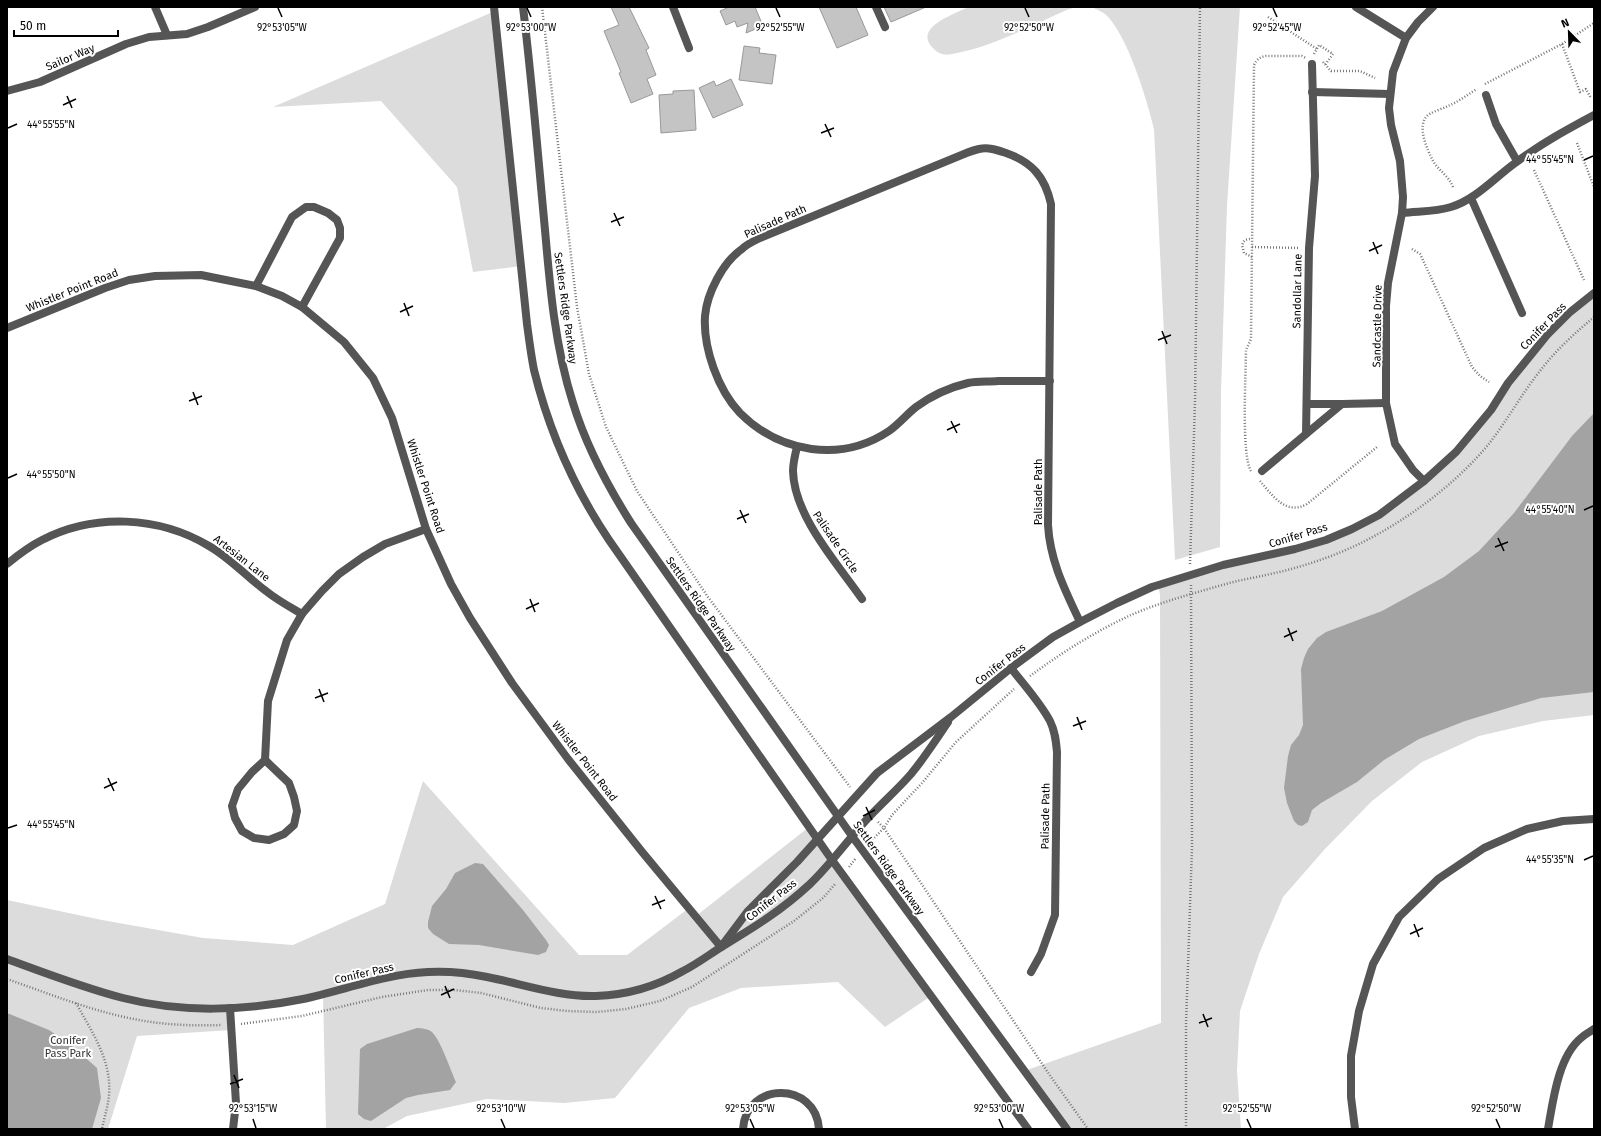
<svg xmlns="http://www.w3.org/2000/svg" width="1601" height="1136" font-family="'Fira Sans',sans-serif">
	<rect width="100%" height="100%" fill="#fff"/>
	<g fill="#dcdcdc">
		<path d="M969 7H1078L1069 9C1032 25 993 47 952 54 945 56 938 54 933 48 912 28 956 13 969 7Z"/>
		<path d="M1091 7H1240L1227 206 1221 392 1220 547 1175 560 1154 129C1147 100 1127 33 1105 14 1101 11 1096 9 1091 7Z"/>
		<path d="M495 11 521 266 473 272 457 187 381 101 273 107Z"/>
		<path d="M1594 293V715L1543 721 1479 736 1422 762 1372 801 1324 850 1283 897 1259 954 1240 1011 1237 1071 1241 1129H1067L1024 1071 1161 1023 1160 595 1158 585 1295 549 1379 515 1456 452 1526 360Z"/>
		<path d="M423 781 579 955H627L689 908 696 916 809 827 931 996 885 1027 838 982 741 988 689 1008 615 1098 564 1103 487 1099 407 1116 383 1129H326L323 994 230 1008 232 1030 137 1036 108 1129H7V900L102 920 203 938 293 945 385 904Z"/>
	</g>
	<g fill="#a3a3a3">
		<path d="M1594 413V692L1541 698 1465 721 1419 739 1384 760 1357 782 1321 803 1312 810 1308 822 1302 826 1298 825 1294 821 1287 803 1284 788 1288 756 1291 745 1299 735 1303 725 1301 669 1304 658 1308 649 1317 638 1326 632 1382 611 1444 577 1479 551 1514 513 1572 436Z"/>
		<path d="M475 863 483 864 523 910 546 940 549 945 546 952 538 955 479 945 449 944 433 934 428 928V922L432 906 446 889 455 873Z"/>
		<path d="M7 1013 49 1030 72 1046 97 1068 101 1098 92 1129H7Z"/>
		<path d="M417 1028C422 1028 428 1029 432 1032 441 1041 450 1069 456 1082L450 1090 418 1095 406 1098 371 1121 364 1119 358 1114 360 1049 367 1044Z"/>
	</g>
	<g fill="#c4c4c4" stroke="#999">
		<path d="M611 7H629L649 48 646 50 656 75 647 79 653 94 631 103 619 73 621 72 604 31 619 25Z"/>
		<path d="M729 7H755L763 26 746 33 748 23 737 27 735 21 726 25 720 11Z"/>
		<path d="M819 7H856L868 35 837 48Z"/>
		<path d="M884 7H926L891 22Z"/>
		<path d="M744 46 760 48 759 53 776 55 772 84 739 80Z"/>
		<path d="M731 79 743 105 713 118 699 88 714 81 716 86Z"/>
		<path d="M694 90 696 130 661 133 659 95 673 94V91Z"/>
	</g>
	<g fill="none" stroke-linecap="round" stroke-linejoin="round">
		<g stroke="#777" stroke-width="2.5" stroke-dasharray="1 2" stroke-linecap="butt">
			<path d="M542 7 577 307 589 374 606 427 637 491 708 597 850 787"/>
			<path d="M1268 17 1317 49"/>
			<path d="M1562 44 1580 92 1586 89 1591 98"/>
			<path d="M1314 54 1319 45 1333 54 1325 65"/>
			<path d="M1323 62 1331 71H1360L1375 78"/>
			<path d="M1485 84 1562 44 1594 23"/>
			<path d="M1577 143 1594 187"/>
			<path d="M1534 170 1584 280"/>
			<path d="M1453 187C1449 176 1439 171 1433 161 1427 149 1416 125 1428 115 1434 111 1442 109 1448 106 1458 102 1467 95 1477 89"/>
			<path d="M1252 247 1300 248"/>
			<path d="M1412 249 1420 254 1422 258 1472 367 1480 376 1489 382"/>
			<path d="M1252 257 1244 253 1242 245C1244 240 1246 239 1252 239"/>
			<path d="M1251 471C1241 455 1246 373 1246 350L1251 339 1254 65C1257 59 1260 57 1266 56H1302L1306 58"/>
			<path d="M1260 481C1272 495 1286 516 1307 504L1377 447"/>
			<path d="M1190 564 1195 401 1200 7"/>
			<path d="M1030 676C1061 653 1096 631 1131 615 1161 602 1194 593 1226 584 1239 580 1253 578 1266 575 1308 566 1348 552 1385 530 1421 509 1454 483 1482 452 1504 427 1519 397 1540 371 1555 351 1575 333 1594 317"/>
			<path d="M878 822 884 828 1051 1077 1088 1129"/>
			<path d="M870 842 884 828 892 815 922 783 956 742 1014 689"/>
			<path d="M849 867 856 858"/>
			<path d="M7 979C50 994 94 1012 139 1020 166 1025 195 1026 222 1025"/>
			<path d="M76 1003C92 1032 112 1061 109 1095 108 1107 104 1118 102 1129"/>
			<path d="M241 1024 302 1016 382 997 428 990H455L481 993 541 1008 567 1011 597 1012 626 1009 660 1001 692 987 794 921 823 898 836 883"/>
			<path d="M1186 1129V1024L1192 848 1191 585"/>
		</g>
		<g stroke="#555" stroke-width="8">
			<path d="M876 7 885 27"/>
			<path d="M1356 7 1406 38"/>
			<path d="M1312 92 1390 94"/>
			<path d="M1486 95 1496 124 1517 161"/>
			<path d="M1471 198 1522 313"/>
			<path d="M1307 404H1342"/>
			<path d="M1306 434 1342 404 1386 403"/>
			<path d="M1262 471 1306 434 1309 248 1315 176 1312 64"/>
		</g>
		<g stroke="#555" stroke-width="8">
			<path d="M155 7 167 35"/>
			<path d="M673 7 689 48"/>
			<path d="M7 91 40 82 126 44 149 37 187 34 208 27 255 7"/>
			<path d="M1402 213C1418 211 1435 212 1451 207 1477 199 1496 176 1518 161 1542 143 1568 129 1594 115"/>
			<path d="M256 286 292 217 306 207H314L328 213 337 220 340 228V238L302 307"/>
			<path d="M7 328 105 288 129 280 155 276 201 275 256 286 282 296 302 307 344 342 373 378 392 418 426 529 451 584 470 618 512 683 568 759 643 853 721 947"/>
			<path d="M1050 381C1032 381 1015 381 998 381 988 382 978 381 968 383 951 387 931 396 916 407 907 414 899 424 889 431 841 463 780 453 740 413 718 390 703 348 705 316 707 293 723 262 742 249 747 244 754 241 760 238L964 154C969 152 974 150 979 149 989 147 997 150 1006 153 1032 162 1045 177 1051 204L1048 525C1050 561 1065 590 1080 622"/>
			<path d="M797 447C795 455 793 463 793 471 794 516 837 563 862 599"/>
			<path d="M1424 481 1413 470 1395 444 1386 403V306L1388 283 1402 213 1403 197 1400 161 1391 125 1389 108 1393 72 1406 38 1418 22 1433 7"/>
			<path d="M7 564C18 555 30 546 42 540 94 513 159 516 209 546 230 558 247 577 266 591 277 600 290 607 302 614"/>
			<path d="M1011 668C1024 685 1040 702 1050 721 1055 731 1056 741 1057 752L1055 915 1041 954 1031 972"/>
			<path d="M265 760 268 701 287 640 302 614 322 591 339 574 363 557 385 544 426 529"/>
			<path d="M265 760 289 783 294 797 297 811 294 825 284 834 269 840 254 838 242 831 235 818 232 806 238 789 252 772Z"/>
			<path d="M230 1008 236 1103 233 1129"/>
			<path d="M743 1129C746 1081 816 1081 819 1129"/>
			<path d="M1355 1129 1351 1097V1056L1359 1011 1373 964 1399 917 1438 879 1484 848 1527 829 1563 821 1594 819"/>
			<path d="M1548 1129C1553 1101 1558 1057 1581 1038 1585 1034 1590 1032 1594 1029"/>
		</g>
		<g stroke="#555" stroke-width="8">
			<path d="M494 7 527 324C529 339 531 355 534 370 549 431 574 488 609 540L832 860 1028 1129"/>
			<path d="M523 7C532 81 538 156 545 230 550 288 555 347 573 403 586 446 607 485 631 523L852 836 1067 1129"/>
			<path d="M721 947 748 911 797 862 877 773 951 717 1011 668 1053 637 1080 622 1117 603 1152 587 1223 565 1295 549 1326 540 1352 529 1379 515 1424 481 1456 452 1491 410 1508 383 1547 335 1569 313 1594 293"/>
			<path d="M7 959C45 973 84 988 123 998 181 1013 245 1011 303 999 345 990 385 974 428 972 447 971 468 973 487 977 523 984 559 997 596 996 626 995 657 986 683 971 697 964 710 954 723 946 756 926 782 910 810 884 832 863 849 838 870 816 883 802 898 789 911 774 925 757 936 740 948 722"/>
		</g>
	</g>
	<path fill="none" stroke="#000" stroke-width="1.5" d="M278 8 282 17M527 8 531 17M776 8 780 17M1025 8 1029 17M1273 8 1277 17M67 96 72 108M63 105 76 99M825 124 831 137M8 128 17 124M821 133 834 128M1584 160 1593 156M614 213 620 226M611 222 624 217M1373 242 1378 254M1369 251 1382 245M404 303 409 316M400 312 413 306M1162 331 1167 344M1158 340 1171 335M193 392 198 405M189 401 202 396M951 421 957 433M947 430 960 424M8 478 17 474M740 510 746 523M1584 510 1593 506M737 519 749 514M1498 538 1504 551M1495 547 1508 542M530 599 535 612M526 609 539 603M1288 628 1293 641M1284 637 1297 631M319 689 324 702M315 698 328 693M1077 717 1082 730M1073 726 1086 721M108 778 114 791M104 788 117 782M866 807 872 820M863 816 875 810M8 828 17 825M1584 860 1593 856M655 896 661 909M652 905 665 900M1414 924 1419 937M1410 934 1423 928M445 986 450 998M441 995 454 989M1203 1014 1208 1027M1199 1023 1212 1018M234 1075 239 1088M230 1084 243 1079M253 1119 256 1128M501 1119 505 1128M750 1119 754 1128M999 1119 1003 1128M1247 1119 1251 1128M1496 1119 1500 1128"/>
	<g text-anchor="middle" stroke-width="4" stroke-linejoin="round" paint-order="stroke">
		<g font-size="11" fill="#000" stroke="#fff">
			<text transform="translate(70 57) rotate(-23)" y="4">Sailor Way</text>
			<text transform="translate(775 221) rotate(-24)" y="4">Palisade Path</text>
			<text transform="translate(72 290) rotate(-22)" y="4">Whistler Point Road</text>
			<text transform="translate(1297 291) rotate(-89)" y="4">Sandollar Lane</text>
			<text transform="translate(566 308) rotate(82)" y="4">Settlers Ridge Parkway</text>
			<text transform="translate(1377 326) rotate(-89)" y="4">Sandcastle Drive</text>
			<text transform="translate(1543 326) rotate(-46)" y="4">Conifer Pass</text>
			<text transform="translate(426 486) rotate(72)" y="4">Whistler Point Road</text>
			<text transform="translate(1038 492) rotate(-90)" y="4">Palisade Path</text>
			<text transform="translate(1298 535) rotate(-17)" y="4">Conifer Pass</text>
			<text transform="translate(836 542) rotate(56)" y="4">Palisade Circle</text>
			<text transform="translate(242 558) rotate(38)" y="4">Artesian Lane</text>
			<text transform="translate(701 604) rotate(55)" y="4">Settlers Ridge Parkway</text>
			<text transform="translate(1000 664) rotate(-38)" y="4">Conifer Pass</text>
			<text transform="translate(585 761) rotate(52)" y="4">Whistler Point Road</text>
			<text transform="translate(1045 816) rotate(-89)" y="4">Palisade Path</text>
			<text transform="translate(889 868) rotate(54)" y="4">Settlers Ridge Parkway</text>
			<text transform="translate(771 900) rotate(-38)" y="4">Conifer Pass</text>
			<text transform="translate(364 973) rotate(-13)" y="4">Conifer Pass</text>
		</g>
		<g font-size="11" fill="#333" stroke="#fff">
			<text x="68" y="1044">Conifer<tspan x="68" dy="13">Pass Park</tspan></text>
		</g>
	</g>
	<g font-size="10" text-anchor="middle" fill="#000" stroke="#fff" stroke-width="4" stroke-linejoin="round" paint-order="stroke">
		<text x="282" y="31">92°53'05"W</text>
		<text x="531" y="31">92°53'00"W</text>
		<text x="780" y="31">92°52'55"W</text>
		<text x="1029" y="31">92°52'50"W</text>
		<text x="1277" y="31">92°52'45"W</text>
		<text x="51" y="128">44°55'55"N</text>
		<text x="1550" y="163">44°55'45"N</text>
		<text x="51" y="478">44°55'50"N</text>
		<text x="1550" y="513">44°55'40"N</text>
		<text x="51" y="828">44°55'45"N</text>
		<text x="1550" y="863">44°55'35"N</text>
		<text x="253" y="1112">92°53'15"W</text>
		<text x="501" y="1112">92°53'10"W</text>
		<text x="750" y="1112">92°53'05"W</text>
		<text x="999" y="1112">92°53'00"W</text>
		<text x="1247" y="1112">92°52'55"W</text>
		<text x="1496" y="1112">92°52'50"W</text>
	</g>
	<rect width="1601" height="1136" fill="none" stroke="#000000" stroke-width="16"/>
	<g transform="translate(1569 32) rotate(337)" stroke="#ffffff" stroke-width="3" paint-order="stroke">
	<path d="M0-3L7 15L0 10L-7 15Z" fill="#000000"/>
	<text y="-6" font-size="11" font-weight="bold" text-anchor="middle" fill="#000000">N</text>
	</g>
	<path d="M14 30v6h104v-6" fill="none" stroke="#000000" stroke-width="2"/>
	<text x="20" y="30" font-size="12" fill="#000000" stroke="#ffffff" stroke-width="3" paint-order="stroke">50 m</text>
</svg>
